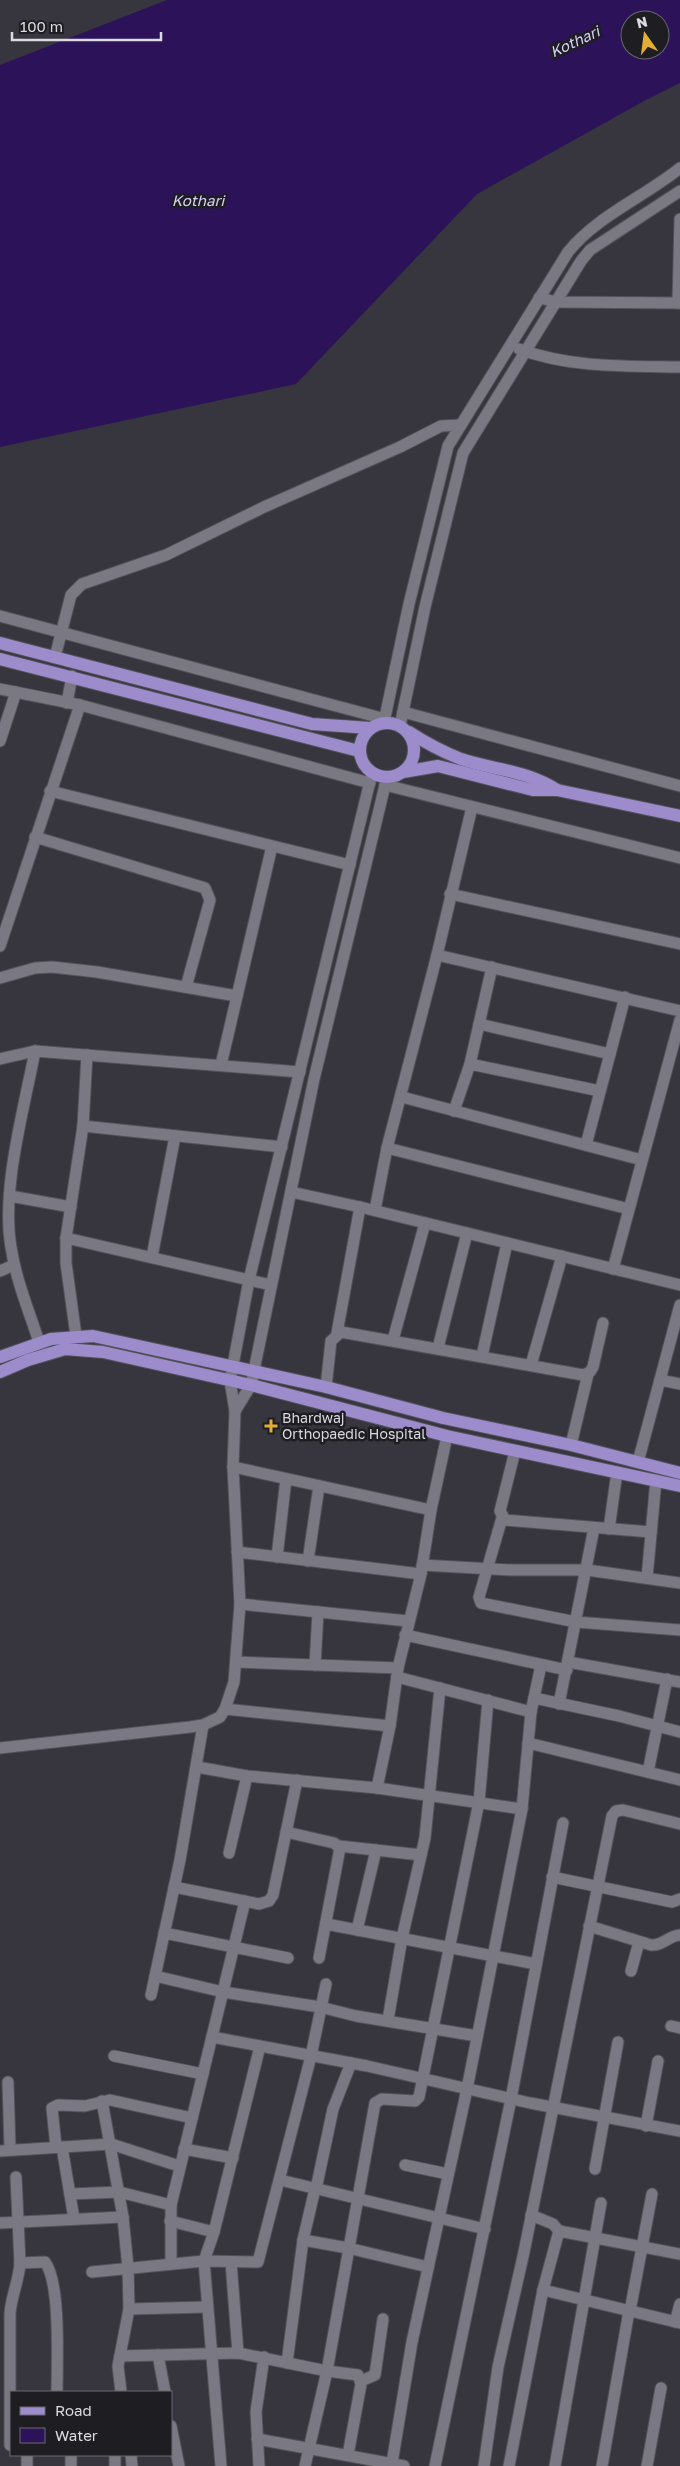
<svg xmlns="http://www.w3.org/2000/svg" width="680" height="2466" font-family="'Golos Text',sans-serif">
	<rect width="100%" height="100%" fill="#37353e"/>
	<path fill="#2c1258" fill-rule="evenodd" d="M167 0H680V83L644 101 477 194 296 384 0 447V65ZM630 20H660V50H630Z"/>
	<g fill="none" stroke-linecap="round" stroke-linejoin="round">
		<defs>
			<g id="minor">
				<path d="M539 298 557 302 680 303"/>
				<path d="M678 303 680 219"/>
				<path d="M519 349C570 368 626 366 680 367"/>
				<path d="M0 616 385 719"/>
				<path d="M55 657 71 595 82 584 166 555 264 507 400 447 441 426 461 425"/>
				<path d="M0 689 80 705 370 783"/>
				<path d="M67 703 72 676"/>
				<path d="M403 712 680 786"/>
				<path d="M384 722 409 604 448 446 568 252C597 216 644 197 680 168"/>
				<path d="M400 726 425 607 463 453 581 261 590 250 680 191"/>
				<path d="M0 741 16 692"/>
				<path d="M385 785 680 858"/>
				<path d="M50 791 350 865"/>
				<path d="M35 837 205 888 210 900 186 987"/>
				<path d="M450 894 680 944"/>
				<path d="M0 946 80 705"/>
				<path d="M437 955 680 1011"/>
				<path d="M0 978 35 968 52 967 97 972 237 996"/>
				<path d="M479 1024 610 1054"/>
				<path d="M35 1051C24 1109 1 1190 11 1247 16 1280 29 1311 39 1342"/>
				<path d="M0 1059 35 1051 300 1072"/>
				<path d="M470 1064 600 1091"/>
				<path d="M221 1065 272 846"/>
				<path d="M402 1097 642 1160"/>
				<path d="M454 1111 470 1064 492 967"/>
				<path d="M83 1126 282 1147"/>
				<path d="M586 1145 625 997"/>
				<path d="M387 1148 629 1209"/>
				<path d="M291 1192 360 1207 680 1285"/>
				<path d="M10 1196 71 1207"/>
				<path d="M375 1210 387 1148 437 955 472 807"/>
				<path d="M66 1238 271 1285"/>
				<path d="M152 1257 175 1136"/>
				<path d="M613 1269 680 1020"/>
				<path d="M0 1271 14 1265"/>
				<path d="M337 1333 360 1207"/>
				<path d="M76 1336 66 1263V1238L83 1126 87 1055"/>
				<path d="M393 1340 425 1223"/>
				<path d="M438 1348 467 1233"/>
				<path d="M482 1356 507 1243"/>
				<path d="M531 1365 562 1256"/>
				<path d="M660 1380 680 1384"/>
				<path d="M326 1387 331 1341 341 1332 583 1375 590 1372 593 1367 603 1323"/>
				<path d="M235 1411 251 1385 314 1079 387 777"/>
				<path d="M571 1445 588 1374"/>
				<path d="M515 1451 500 1511 505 1520 651 1532"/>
				<path d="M638 1462 680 1305"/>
				<path d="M233 1467 431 1510"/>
				<path d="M502 1518 479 1597 481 1603 576 1622 680 1630"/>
				<path d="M609 1529 617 1472"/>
				<path d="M237 1552 421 1574"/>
				<path d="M277 1557 286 1479"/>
				<path d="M308 1561 319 1486"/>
				<path d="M422 1565 512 1570H587L680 1583"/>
				<path d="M647 1578 656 1480"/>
				<path d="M240 1604 408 1621"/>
				<path d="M405 1635 567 1670"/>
				<path d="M236 1662 398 1668"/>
				<path d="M568 1662 680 1682"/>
				<path d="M315 1665 318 1612"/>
				<path d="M397 1677 531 1712"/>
				<path d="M534 1698 619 1716 680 1732"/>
				<path d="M559 1704 594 1528"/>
				<path d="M225 1709 390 1726"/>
				<path d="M528 1743 680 1780"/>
				<path d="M0 1748 190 1727 203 1725 220 1717 225 1709 234 1682 240 1604 233 1467 235 1411 230 1381 249 1280 372 773"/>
				<path d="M197 1767 247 1776 377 1788 390 1726 398 1668 421 1574 431 1510 447 1436"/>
				<path d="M648 1772 667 1679"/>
				<path d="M377 1788 522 1809"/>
				<path d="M286 1832 334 1843 340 1848 319 1958"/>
				<path d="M339 1846 421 1855"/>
				<path d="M229 1853 247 1776"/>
				<path d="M552 1877 672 1902 680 1899"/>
				<path d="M174 1887 259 1904 269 1901 273 1895 297 1780"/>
				<path d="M326 1924 536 1964"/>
				<path d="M589 1926 651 1945C663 1946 668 1936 680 1935"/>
				<path d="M357 1930 376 1850"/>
				<path d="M164 1933 288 1958"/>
				<path d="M631 1971 639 1942"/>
				<path d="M155 1976 223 1992 320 2007 356 2016 477 2036"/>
				<path d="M151 1995 180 1860 203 1725"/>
				<path d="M388 2020 402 1938 425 1838 440 1688"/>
				<path d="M671 2026 680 2028"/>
				<path d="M212 2037 367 2066 530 2103 680 2131"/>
				<path d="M114 2056 203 2074"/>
				<path d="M8 2082 10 2150"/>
				<path d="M102 2101 123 2217 128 2268 129 2309 118 2366 121 2392"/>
				<path d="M646 2126 658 2061"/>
				<path d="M56 2147 52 2108 58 2105 85 2106 110 2100 192 2118"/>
				<path d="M62 2147 74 2219"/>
				<path d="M184 2149 233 2158"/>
				<path d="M0 2151 111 2144 179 2166"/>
				<path d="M405 2165 448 2174"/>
				<path d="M595 2169 618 2042"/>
				<path d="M280 2180 485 2229"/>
				<path d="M316 2189 333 2109 351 2063"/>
				<path d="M70 2194 119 2192 171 2205"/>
				<path d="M170 2221 214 2232"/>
				<path d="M0 2223 123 2217"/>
				<path d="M559 2231 680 2254"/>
				<path d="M303 2240 348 2248 428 2267"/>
				<path d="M231 2262 238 2353"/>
				<path d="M20 2263 45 2262C61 2283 57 2364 57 2392"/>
				<path d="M171 2263V2205L245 1901"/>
				<path d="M92 2272 204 2261 258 2262 311 2056 326 1984"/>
				<path d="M543 2290 680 2323"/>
				<path d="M129 2309 207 2307"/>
				<path d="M630 2311 652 2194"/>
				<path d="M675 2322 680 2304"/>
				<path d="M158 2355 165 2392"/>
				<path d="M120 2356 238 2353 327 2371 358 2375 361 2384 348 2455"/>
				<path d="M287 2363 303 2240 315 2189"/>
				<path d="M361 2381 375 2375 383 2319"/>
				<path d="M171 2426 179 2466"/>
				<path d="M257 2439 404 2466"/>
				<path d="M10 2445V2314C11 2296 19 2281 20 2263L16 2177"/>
				<path d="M71 2455V2466"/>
				<path d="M115 2455V2466"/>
				<path d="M131 2455 132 2466"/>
				<path d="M392 2463 412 2342 467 2089 522 1809 531 1712 541 1665"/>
				<path d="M27 2466V2455"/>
				<path d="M221 2466 204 2261 214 2232 260 2046"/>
				<path d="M259 2466 256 2412 264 2357"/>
				<path d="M305 2466 327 2371 375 2103 382 2099 415 2101 419 2097 479 1802 488 1700"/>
				<path d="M435 2466 511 2099 563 1823"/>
				<path d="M484 2466 498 2367 524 2252 612 1816 616 1811 623 1810 680 1824"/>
				<path d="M509 2466 543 2290 559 2231 553 2224 531 2215"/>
				<path d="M555 2466 601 2203"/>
				<path d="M602 2466 629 2311"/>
				<path d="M647 2466 661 2388"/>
			</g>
			<g id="major">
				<path d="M0 643 312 724 370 728"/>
				<path d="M0 659 359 751"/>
				<circle cx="387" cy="750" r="27"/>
				<path d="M409 732C426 743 443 752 461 759 494 770 526 770 557 790"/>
				<path d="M403 772 438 766 533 790H557L680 816"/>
				<path d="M0 1357 51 1339 93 1336 326 1387 443 1418 571 1445 680 1473"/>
				<path d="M0 1372 28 1360 65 1349 103 1352 251 1385 447 1436 680 1486"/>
			</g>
		</defs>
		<use href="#minor" stroke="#535259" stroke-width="13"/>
		<use href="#major" stroke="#535259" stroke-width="14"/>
		<use href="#minor" stroke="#7a7882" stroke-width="11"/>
		<use href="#major" stroke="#9c8ccb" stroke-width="12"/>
	</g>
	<path fill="#e2ae34" stroke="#1e1e22" stroke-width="2" d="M268.5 1418.5h5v5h5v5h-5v5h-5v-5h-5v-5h5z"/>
	<g text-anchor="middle" stroke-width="5" stroke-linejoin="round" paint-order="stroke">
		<g font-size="14" fill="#dbdae0" stroke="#1e1e22" text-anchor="start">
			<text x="282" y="1423">Bhardwaj<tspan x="282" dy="16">Orthopaedic Hospital</tspan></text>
		</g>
		<g font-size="15" font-style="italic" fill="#d8d0fa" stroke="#1e1e22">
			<text transform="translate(575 42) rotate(-25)" y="5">Kothari</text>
			<text x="198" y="206">Kothari</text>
		</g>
	</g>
	<rect x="10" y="2391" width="162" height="65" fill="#1e1e22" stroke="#6a696e"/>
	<rect x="20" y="2407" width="25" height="8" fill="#9c8ccb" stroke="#6a696e"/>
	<text x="55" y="2416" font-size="15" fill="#dbdae0">Road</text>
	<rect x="20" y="2428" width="25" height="15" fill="#2c1258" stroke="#6a696e"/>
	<text x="55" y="2441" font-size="15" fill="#dbdae0">Water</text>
	<g transform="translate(645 35) rotate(346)"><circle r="24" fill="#1e1e22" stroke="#6a696e"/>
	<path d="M0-4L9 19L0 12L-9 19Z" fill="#e2ae34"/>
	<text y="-8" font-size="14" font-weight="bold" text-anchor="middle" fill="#dbdae0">N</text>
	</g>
	<path d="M12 32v8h149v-8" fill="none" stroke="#dbdae0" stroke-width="2.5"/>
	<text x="20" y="32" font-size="15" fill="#dbdae0" stroke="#1e1e22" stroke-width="4" paint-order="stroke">100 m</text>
</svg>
